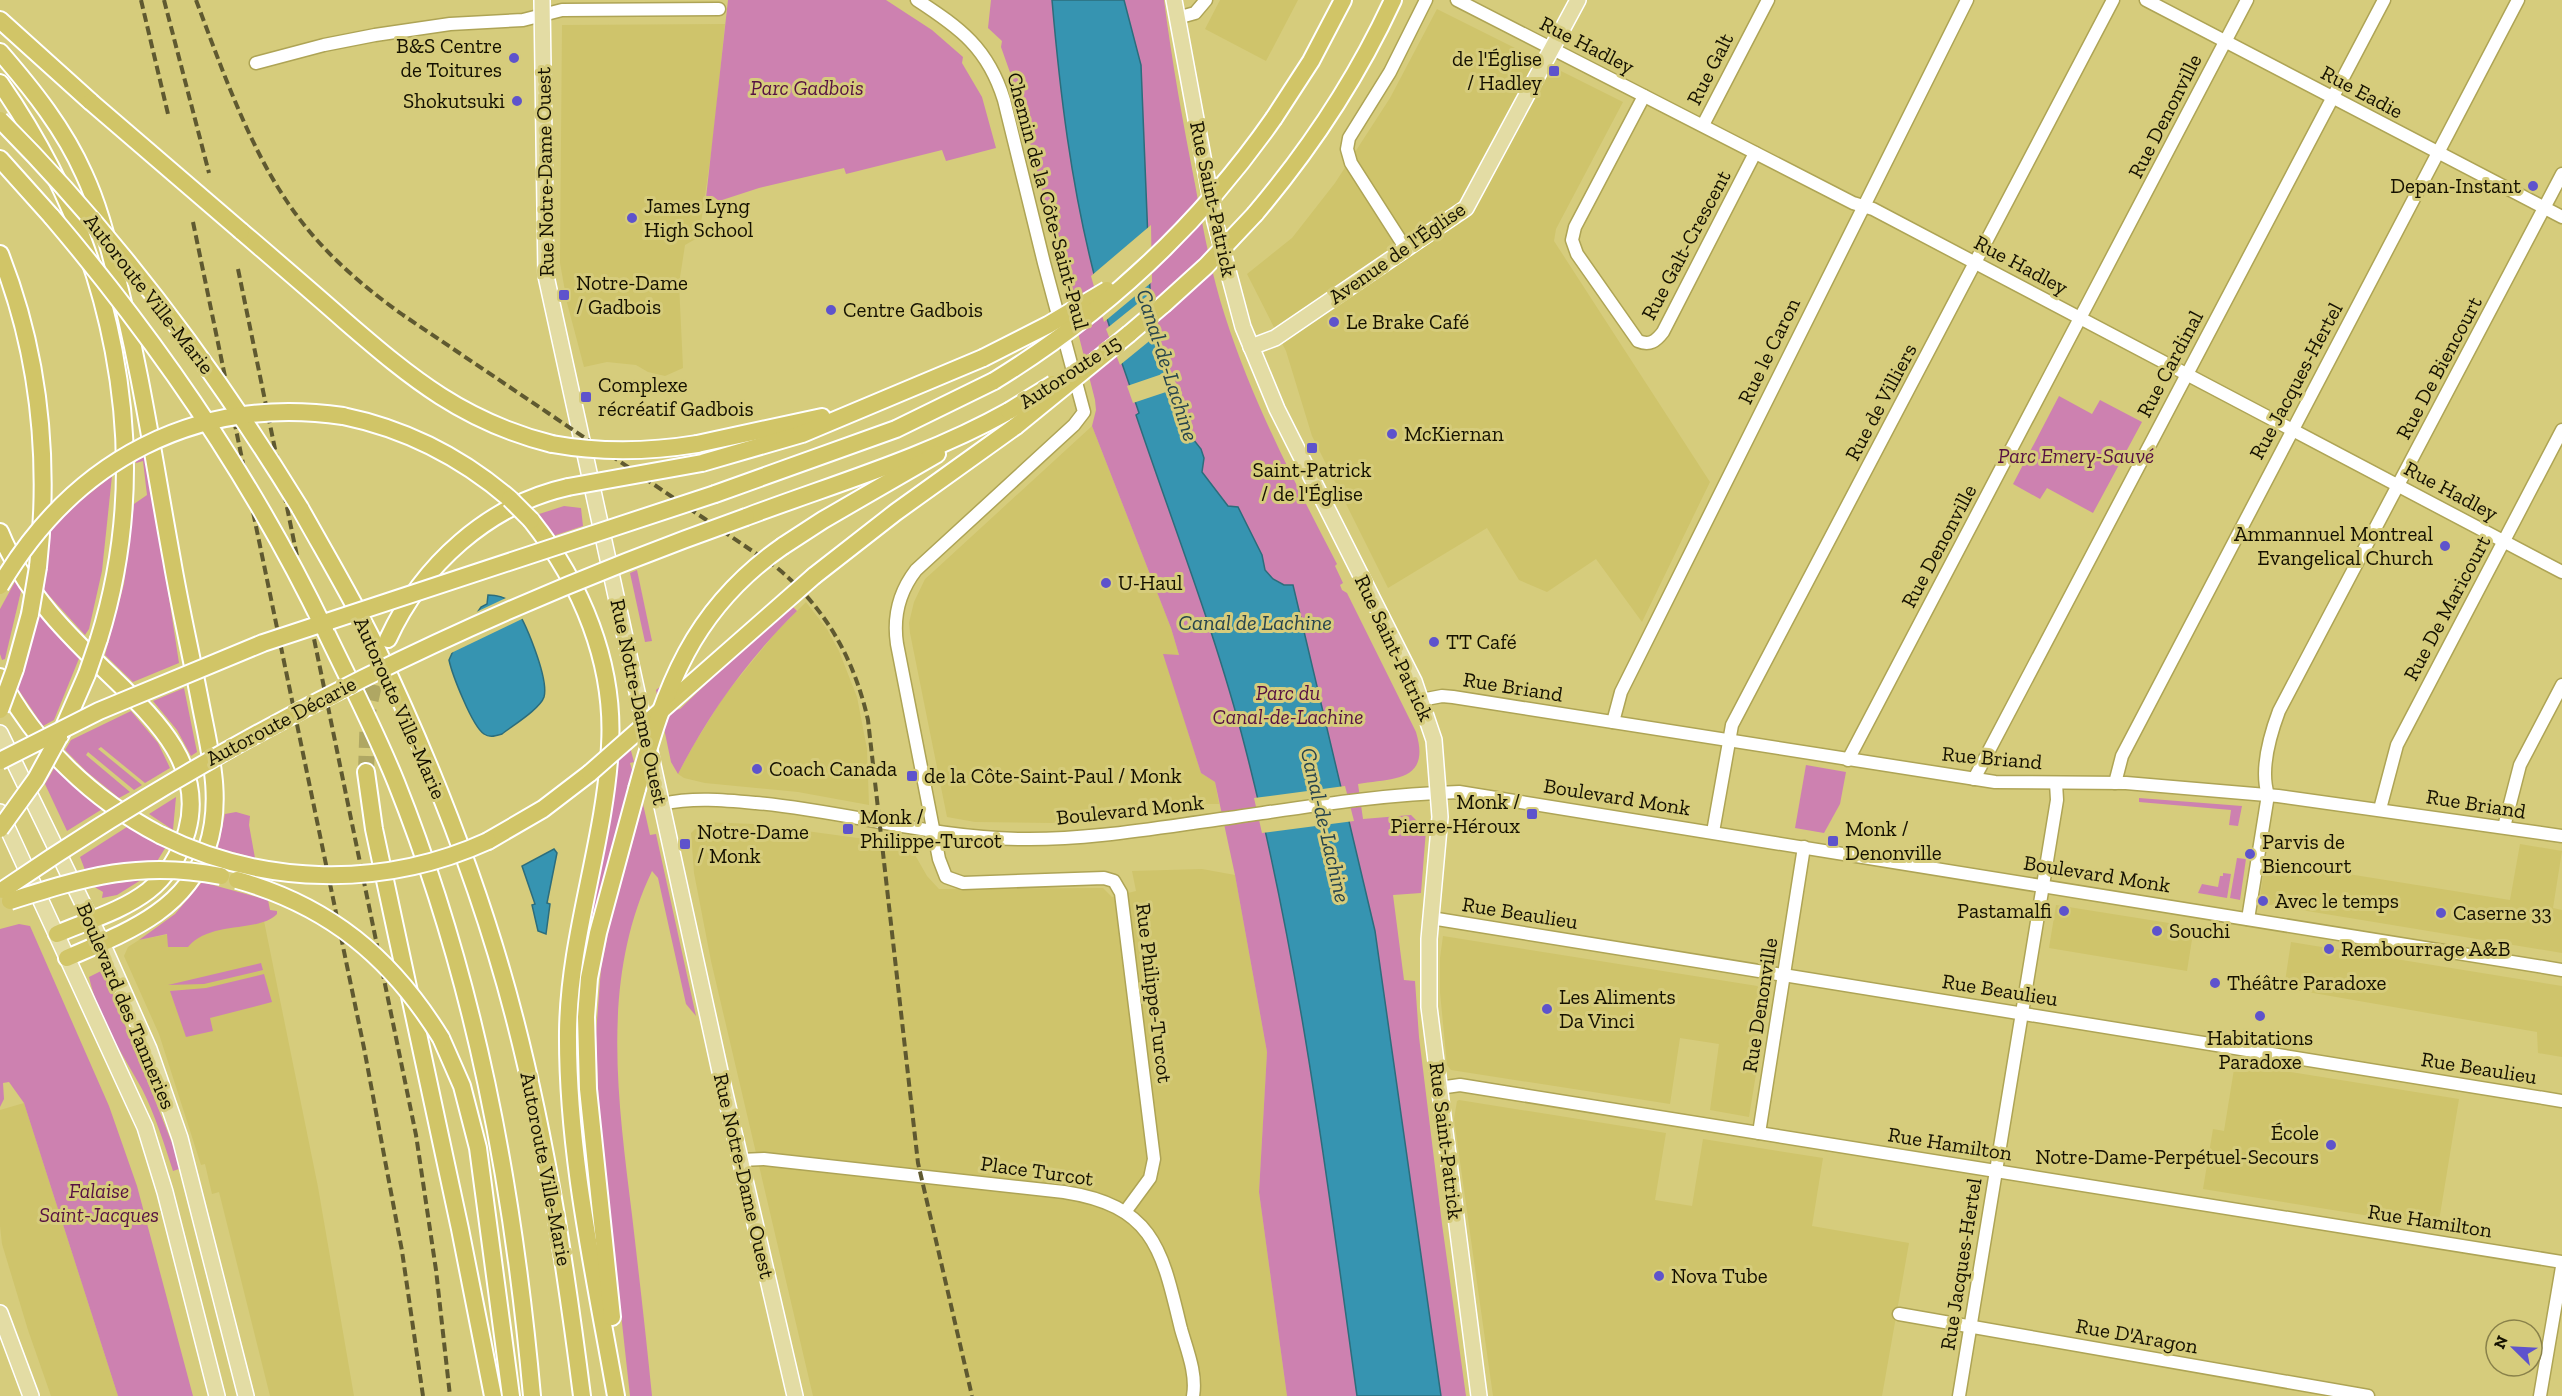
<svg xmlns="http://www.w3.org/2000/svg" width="2562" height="1396" font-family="'Zilla Slab',serif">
	<rect width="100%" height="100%" fill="#d6cc7c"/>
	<g fill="#cfc46b">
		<path d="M1220 0H1298L1266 61 1205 29Z"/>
		<path d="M1437 9 1623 102 1556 229 1554 241 1710 482 1642 622 1596 559 1547 592 1519 580 1487 528 1388 588 1312 436 1286 351 1247 274 1292 238 1335 183 1390 98Z"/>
		<path d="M725 24 713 140 699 237 685 245 679 284 683 368 665 376 648 372 636 365 607 362 584 367 566 299 570 298 567 290 565 291 560 263 562 25Z"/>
		<path d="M1092 426 1171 628 1179 655H1164L1201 773 1215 782 1219 804H1206L1190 811 1159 815 1052 823 975 822 947 817 910 633 909 623 914 602 925 579 935 570Z"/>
		<path d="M806 602 827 629 839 651 857 697 867 749 869 805 798 792 705 783 684 778 678 774 693 746 724 696 777 631Z"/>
		<path d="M702 822 754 824 865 839 911 848 927 876 939 889 1103 888 1112 897 1136 891 1132 871 1202 869 1235 875 1267 1052 1259 1192 1287 1396H813L711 961 694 873 691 833Z"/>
		<path d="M2520 844 2562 851 2553 908 2562 910V953L2259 903 2266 858 2309 865 2317 869 2510 900Z"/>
		<path d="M2056 905 2194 927 2187 971 2049 948Z"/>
		<path d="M263 916 318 1187 354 1396H270L219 1192 212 1194 205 1164 201 1165 159 1034 124 956 128 947 139 940Z"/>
		<path d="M1443 936 1770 988 1749 1117 1710 1110 1719 1044 1680 1038 1670 1104 1451 1070 1447 1065 1440 992V958Z"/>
		<path d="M2291 942 2562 986V1057L2538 1053 2537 1032 2284 988Z"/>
		<path d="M2235 1063 2459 1099 2438 1227 2203 1189 2213 1129 2224 1131Z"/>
		<path d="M1459 1100 1666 1133 1655 1200 1692 1206 1703 1139 1823 1158 1812 1226 1909 1243 1882 1396H1493L1454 1119 1457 1101Z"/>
		<path d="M24 1103 118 1396H51L28 1330 2 1244 0 1226V1110Z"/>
	</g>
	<g fill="#cd81b0">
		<path d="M728 0H886L932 30 963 57 962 63 982 97 996 148 946 161 942 150 846 174 844 168 759 188 719 201 714 197 706 198Z"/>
		<path d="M991 0H1164C1172 62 1183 123 1195 184 1203 228 1211 273 1225 316 1253 403 1295 483 1337 564L1335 566 1343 583 1340 585 1342 590 1347 593 1416 732C1431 782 1394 778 1358 784L1363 819 1411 815 1426 830 1421 893 1393 895 1404 980 1415 981 1419 1037 1442 1224 1466 1396H1287L1259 1192 1267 1052 1235 875 1215 782 1201 773 1163 654 1179 655 1171 628 1092 426 1096 410 1095 400 1018 95 1001 47 1002 41 988 28Z"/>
		<path d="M2059 396 2092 414 2100 400 2142 422 2093 513 2047 488 2040 499 2013 484Z"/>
		<path d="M147 455 179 663 133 682 105 655 124 584 134 504 147 495 143 461 136 463V461Z"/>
		<path d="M112 476 102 571 89 629 85 635 44 590 51 529 79 502Z"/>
		<path d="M564 506 581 508 583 526 553 536 536 515Z"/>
		<path d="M637 570 652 641 645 642 630 573Z"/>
		<path d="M17 578 22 587 5 659 2 660 0 654V609Z"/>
		<path d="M793 607 797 611C748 659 709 713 678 774L671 762 656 690 661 686 667 712 680 709 754 638Z"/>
		<path d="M43 614 80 656 54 720 43 726 18 689 39 617Z"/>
		<path d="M184 688 197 752 191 756 177 730 153 701Z"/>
		<path d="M131 711 158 743 170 768 145 783 101 747 98 749 142 785 134 790 88 752 86 755 130 792 119 798 87 772 65 750 71 740Z"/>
		<path d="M630 747 634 762 630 763 632 770H636L596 918 591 917 619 756Z"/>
		<path d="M56 765 104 808 67 831 45 784Z"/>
		<path d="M1806 765 1846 772 1840 804 1824 833 1795 828Z"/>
		<path d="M176 797 173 830 149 814Z"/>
		<path d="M2139 798 2242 806 2238 826 2229 825 2231 810 2139 802Z"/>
		<path d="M643 804 650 835 656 834 696 1016 686 1004 658 878 652 871C600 980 618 1100 632 1215 639 1275 646 1336 652 1396H630L599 1113 596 1034 601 968 609 929Z"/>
		<path d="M236 812 250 816 249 825 255 858 218 848 225 814Z"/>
		<path d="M130 825 167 845 156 863 117 865 85 870 80 857Z"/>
		<path d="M2237 858 2246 859 2240 900 2230 898Z"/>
		<path d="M2223 873 2231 874 2227 898 2198 893 2202 884 2218 887 2220 876H2223Z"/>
		<path d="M141 880 117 895 102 898 103 892 93 886Z"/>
		<path d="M202 882 268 900 270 910 277 911V914C259 933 211 920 188 947H168L167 934 139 940 175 914Z"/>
		<path d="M19 924 30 926 109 1106 137 1186 193 1396H118L24 1103 9 1082 3 1083 4 1099 0 1107V929Z"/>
		<path d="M261 963 263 970 204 984 168 985Z"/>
		<path d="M103 970 182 1168 173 1171C164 1143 155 1115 142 1089 122 1053 98 1018 89 977Z"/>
		<path d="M264 974 272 1002 210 1018 213 1031 186 1037 170 991 206 988Z"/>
	</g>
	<g fill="#3694b1" stroke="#2c6d7c" stroke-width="1.5">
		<path d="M1052 0H1124L1141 65 1151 315 1189 434 1201 449 1204 458 1202 472 1228 506 1238 507 1262 555 1265 570 1273 579 1284 585H1293L1375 931 1441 1396H1357C1327 1178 1300 960 1245 747 1216 634 1173 525 1136 415L1139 413C1124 367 1106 322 1094 274 1071 184 1060 93 1052 0Z"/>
		<path d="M488 595C498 595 507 597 513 605 525 619 549 679 544 697 540 709 512 726 502 734 495 736 490 738 484 734 472 726 452 674 449 660L457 642 481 607 487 604Z"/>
		<path d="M554 849 557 853 547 903 550 904 546 934 538 931 532 905 535 904 522 866Z"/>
	</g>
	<g fill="#d6cc7c">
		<path d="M1151 225 1152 282 1104 322 1091 276Z"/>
		<path d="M1152 292 1158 334 1120 365 1106 329Z"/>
		<path d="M1171 371 1178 388 1133 403 1127 386Z"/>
		<path d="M508 597 515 601 524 618 447 655 474 613Z"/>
		<path d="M1345 786 1354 821 1262 833 1254 798Z"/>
	</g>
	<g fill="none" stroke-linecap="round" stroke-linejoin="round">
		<path stroke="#afa763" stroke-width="16" stroke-dasharray="16 8" stroke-linecap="butt" d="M366 772 368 712 379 662"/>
		<defs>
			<g id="minor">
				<path d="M917 0C960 28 988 48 1004 100L1044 263 1084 412 1074 425 916 570C899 592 893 617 897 644L939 859 946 877 963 883 1104 878 1114 881 1121 893 1154 1159 1150 1178 1125 1212"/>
				<path d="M1457 0 1853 203 1873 209 2562 572"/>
				<path d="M2146 0 2562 217"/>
				<path d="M1177 18 1195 13 1206 0"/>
				<path d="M256 63 324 45 375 35 450 24 523 20 562 10 719 9"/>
				<path d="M1644 96 1575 227 1572 240 1577 254 1638 341C1650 346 1656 341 1663 332L1755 153"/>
				<path d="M1703 125 1768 0"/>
				<path d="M1406 249 1351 163 1347 149 1349 138 1390 72 1426 0"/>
				<path d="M1421 700 1442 696 1453 697 1995 782 2126 783 2278 796 2562 836"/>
				<path d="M1613 722 1621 692 1967 0"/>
				<path d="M1848 760 2247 0"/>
				<path d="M1974 779 2384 0"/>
				<path d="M2115 783 2122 756 2518 0"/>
				<path d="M662 804C693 797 724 800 756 803 845 811 932 838 1022 839 1091 840 1161 827 1229 818 1305 807 1382 794 1459 792L2562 970"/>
				<path d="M2380 809 2397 745 2562 430"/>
				<path d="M2504 827 2520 765 2562 685"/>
				<path d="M1713 832 1732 725 2113 0"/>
				<path d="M1431 918 2562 1101"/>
				<path d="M2248 919 2268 795C2260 770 2270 735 2279 711L2562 174"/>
				<path d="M1439 1088 1460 1085 2562 1262"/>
				<path d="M1759 1133 1804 847"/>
				<path d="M740 1160 764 1159 1064 1192C1155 1206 1162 1251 1181 1329 1187 1350 1197 1374 1193 1396"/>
				<path d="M1899 1314 2368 1396"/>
				<path d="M1959 1396 2057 800 2056 783"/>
				<path d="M2540 1396 2562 1267"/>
			</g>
			<g id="major">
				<path d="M542 0 546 276 723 1085 795 1396"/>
				<path d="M1174 0 1215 222 1243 327 1277 409 1414 681 1434 740 1440 817 1429 939V1007L1479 1396"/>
				<path d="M1251 347 1275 338 1466 208 1578 0"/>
				<path d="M0 733 102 943 149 1049 180 1138 246 1396"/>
				<path d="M0 812 145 1127 165 1192 217 1396"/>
				<path d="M0 1313 31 1396"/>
			</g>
			<g id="highway">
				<path d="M0 20 91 102"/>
				<path d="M0 52C33 90 64 129 84 174 98 204 106 236 114 267 140 364 154 462 172 560 180 607 191 654 200 701 209 749 224 799 207 848 185 912 124 933 67 958"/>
				<path d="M0 83C112 244 158 450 99 639"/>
				<path d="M1274 118 1311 61 1343 0"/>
				<path d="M0 159 52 217"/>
				<path d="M1255 214C1310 149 1357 78 1393 0"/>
				<path d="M241 231C276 261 311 291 345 321 412 379 464 422 552 444"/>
				<path d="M0 254C40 355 50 459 38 567"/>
				<path d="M1129 334 1163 305"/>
				<path d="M343 416C406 429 460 456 510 499"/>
				<path d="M697 444 822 417"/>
				<path d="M702 463 802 434 983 358"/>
				<path d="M715 494 896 429 994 381"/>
				<path d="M300 508C325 553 352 598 375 645 432 765 482 891 515 1020 547 1144 566 1270 582 1396"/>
				<path d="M746 517C834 484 927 457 1009 411"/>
				<path d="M531 520C581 583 615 663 610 746 605 843 569 935 568 1032 567 1154 595 1276 616 1396"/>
				<path d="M0 532C12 562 30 589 50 613 70 637 92 658 114 679 156 720 205 766 187 831 180 855 167 876 148 891 122 911 87 921 57 934"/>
				<path d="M783 546 823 520 937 454"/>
				<path d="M814 576 896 512 1016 426"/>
				<path d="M325 630C349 680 375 730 396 782 475 980 513 1184 532 1396"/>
				<path d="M388 639C422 565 488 505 568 487"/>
				<path d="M15 669 30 614"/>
				<path d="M0 677C35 745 93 800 160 835"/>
				<path d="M60 736 87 674"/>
				<path d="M366 772 374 829 460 1229 493 1396"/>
				<path d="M488 841 543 809 590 773"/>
				<path d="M441 1038 462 1086 478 1148 511 1396"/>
				<path d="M612 1317 588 1089 586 1017 589 978 598 933 637 789"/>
			</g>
		</defs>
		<use href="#minor" stroke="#aea455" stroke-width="15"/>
		<use href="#major" stroke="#fff" stroke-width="18"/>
		<use href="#highway" stroke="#fff" stroke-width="20"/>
		<use href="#minor" stroke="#fff" stroke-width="12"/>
		<use href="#major" stroke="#e3dca4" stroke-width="15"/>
		<use href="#highway" stroke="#d1c567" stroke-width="16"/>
		<g stroke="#5f5930" stroke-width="4" stroke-dasharray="9 4.5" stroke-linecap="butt">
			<path d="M141 0 168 114"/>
			<path d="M164 0 209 173"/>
			<path d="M196 0C220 64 248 144 286 200 317 247 358 283 403 315L776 567C825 607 854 658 868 720L918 1163 972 1396"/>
			<path d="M193 222 364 1048 402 1251 423 1396"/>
			<path d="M238 269 416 1135 436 1270 450 1396"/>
		</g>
		<defs>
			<g id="highway-bridge">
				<path d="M91 102 241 231"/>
				<path d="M0 120C116 236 214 368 300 508"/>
				<path d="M52 217C159 343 253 480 325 630"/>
				<path d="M1163 305 1206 266 1255 214"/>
				<path d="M983 358 1048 325 1107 290"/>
				<path d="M994 381C1105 313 1200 224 1274 118"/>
				<path d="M1009 411 1053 384"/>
				<path d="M1016 426 1129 334"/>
				<path d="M552 444C602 453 648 452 697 444"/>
				<path d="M568 487 702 463"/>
				<path d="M510 499 531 520"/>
				<path d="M0 586C74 460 196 395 343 416"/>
				<path d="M30 614 38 567"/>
				<path d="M87 674 99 639"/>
				<path d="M0 710 15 669"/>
				<path d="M0 761 99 711 263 643 715 494"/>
				<path d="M590 773 814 576"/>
				<path d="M637 789C665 687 692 609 783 546"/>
				<path d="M0 829 36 779 59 737"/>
				<path d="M160 835C263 886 383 889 488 841"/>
				<path d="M237 880C329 906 391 957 441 1038"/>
				<path d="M3 890C238 729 479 612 746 517"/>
				<path d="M10 901C86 877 140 860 221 876"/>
			</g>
		</defs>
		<use href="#highway-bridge" stroke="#fff" stroke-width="20" stroke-linecap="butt"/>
		<use href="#highway-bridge" stroke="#d1c567" stroke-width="16"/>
	</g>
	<g fill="#5e53cc" stroke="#d6cc7c" stroke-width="2">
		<circle cx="514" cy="58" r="6"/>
		<rect x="1548" y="65" width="12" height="12" rx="3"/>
		<circle cx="517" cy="101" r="6"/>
		<circle cx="2533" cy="186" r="6"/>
		<circle cx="632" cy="218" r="6"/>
		<rect x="558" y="289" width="12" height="12" rx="3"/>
		<circle cx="831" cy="310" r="6"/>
		<circle cx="1334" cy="322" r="6"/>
		<rect x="580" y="391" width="12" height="12" rx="3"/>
		<circle cx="1392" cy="434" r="6"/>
		<rect x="1306" y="442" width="12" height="12" rx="3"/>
		<circle cx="2445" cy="546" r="6"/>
		<circle cx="1106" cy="583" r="6"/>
		<circle cx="1434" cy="642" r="6"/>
		<circle cx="757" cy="769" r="6"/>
		<rect x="906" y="770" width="12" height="12" rx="3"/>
		<rect x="1526" y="808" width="12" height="12" rx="3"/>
		<rect x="842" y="823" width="12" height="12" rx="3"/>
		<rect x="1827" y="835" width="12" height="12" rx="3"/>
		<rect x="679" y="838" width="12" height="12" rx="3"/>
		<circle cx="2250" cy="854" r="6"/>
		<circle cx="2263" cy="901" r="6"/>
		<circle cx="2064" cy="911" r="6"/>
		<circle cx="2441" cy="913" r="6"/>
		<circle cx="2157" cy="931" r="6"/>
		<circle cx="2329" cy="949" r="6"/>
		<circle cx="2215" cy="983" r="6"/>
		<circle cx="1547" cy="1009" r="6"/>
		<circle cx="2260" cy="1016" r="6"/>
		<circle cx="2331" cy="1145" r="6"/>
		<circle cx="1659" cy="1276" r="6"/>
	</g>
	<g text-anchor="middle" stroke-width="6" stroke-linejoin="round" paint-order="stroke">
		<g font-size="21" fill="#151100" stroke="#d6cc7c">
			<text transform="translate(1587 45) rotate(27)" y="7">Rue Hadley</text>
			<text transform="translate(1710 69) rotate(-63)" y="7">Rue Galt</text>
			<text transform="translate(2362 92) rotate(28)" y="7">Rue Eadie</text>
			<text transform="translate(2165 116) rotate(-63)" y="7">Rue Denonville</text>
			<text transform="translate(545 172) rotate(-91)" y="7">Rue Notre-Dame Ouest</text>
			<text transform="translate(1213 199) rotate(78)" y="7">Rue Saint-Patrick</text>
			<text transform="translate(1048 201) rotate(75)" y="7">Chemin de la Côte-Saint-Paul</text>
			<text transform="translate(1686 245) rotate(-62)" y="7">Rue Galt-Crescent</text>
			<text transform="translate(1397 253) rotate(-35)" y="7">Avenue de l'Église</text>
			<text transform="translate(2021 265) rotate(28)" y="7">Rue Hadley</text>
			<text transform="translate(149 294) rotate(52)" y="7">Autoroute Ville-Marie</text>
			<text transform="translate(1769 351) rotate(-64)" y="7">Rue le Caron</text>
			<text transform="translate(2170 364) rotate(-62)" y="7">Rue Cardinal</text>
			<text transform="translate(2439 368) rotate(-62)" y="7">Rue De Biencourt</text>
			<text transform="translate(1070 372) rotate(-33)" y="7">Autoroute 15</text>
			<text transform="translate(2296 381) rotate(-62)" y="7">Rue Jacques-Hertel</text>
			<text transform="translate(1881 402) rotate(-62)" y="7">Rue de Villiers</text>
			<text transform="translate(2451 491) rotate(28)" y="7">Rue Hadley</text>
			<text transform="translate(1939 546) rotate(-62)" y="7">Rue Denonville</text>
			<text transform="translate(2447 608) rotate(-62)" y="7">Rue De Maricourt</text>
			<text transform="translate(1394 648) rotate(65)" y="7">Rue Saint-Patrick</text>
			<text transform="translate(1513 687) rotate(9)" y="7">Rue Briand</text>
			<text transform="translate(639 702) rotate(78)" y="7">Rue Notre-Dame Ouest</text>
			<text transform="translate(400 708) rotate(66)" y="7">Autoroute Ville-Marie</text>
			<text transform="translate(281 721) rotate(-28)" y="7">Autoroute Décarie</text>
			<text transform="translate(1992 758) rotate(5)" y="7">Rue Briand</text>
			<text transform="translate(1617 797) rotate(9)" y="7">Boulevard Monk</text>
			<text transform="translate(2476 804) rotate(9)" y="7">Rue Briand</text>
			<text transform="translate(1130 810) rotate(-6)" y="7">Boulevard Monk</text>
			<text transform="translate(2097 874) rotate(9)" y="7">Boulevard Monk</text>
			<text transform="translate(1520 913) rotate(9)" y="7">Rue Beaulieu</text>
			<text transform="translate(2000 990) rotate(9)" y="7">Rue Beaulieu</text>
			<text transform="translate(1154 993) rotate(83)" y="7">Rue Philippe-Turcot</text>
			<text transform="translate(1760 1005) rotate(-81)" y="7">Rue Denonville</text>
			<text transform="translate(126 1006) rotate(67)" y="7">Boulevard des Tanneries</text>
			<text transform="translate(2479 1068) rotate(9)" y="7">Rue Beaulieu</text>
			<text transform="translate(1446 1141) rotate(83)" y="7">Rue Saint-Patrick</text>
			<text transform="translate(1950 1144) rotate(9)" y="7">Rue Hamilton</text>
			<text transform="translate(546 1169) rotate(79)" y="7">Autoroute Ville-Marie</text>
			<text transform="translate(1037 1171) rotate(8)" y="7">Place Turcot</text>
			<text transform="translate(744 1176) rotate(77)" y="7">Rue Notre-Dame Ouest</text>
			<text transform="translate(2430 1221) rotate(9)" y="7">Rue Hamilton</text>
			<text transform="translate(1961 1264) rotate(-81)" y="7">Rue Jacques-Hertel</text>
			<text transform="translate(2137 1336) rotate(10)" y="7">Rue D'Aragon</text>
		</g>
		<g font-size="21" fill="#151100" stroke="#d6cc7c" text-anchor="start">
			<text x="502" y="53" text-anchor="end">B&amp;S Centre<tspan x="502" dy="24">de Toitures</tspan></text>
			<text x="1542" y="66" text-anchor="end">de l'Église<tspan x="1542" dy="24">/ Hadley</tspan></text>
			<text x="505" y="108" text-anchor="end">Shokutsuki</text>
			<text x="2521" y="193" text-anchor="end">Depan-Instant</text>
			<text x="644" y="213">James Lyng<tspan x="644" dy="24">High School</tspan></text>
			<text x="576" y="290">Notre-Dame<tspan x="576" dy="24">/ Gadbois</tspan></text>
			<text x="843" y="317">Centre Gadbois</text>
			<text x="1346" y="329">Le Brake Café</text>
			<text x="598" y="392">Complexe<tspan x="598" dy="24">récréatif Gadbois</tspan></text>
			<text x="1404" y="441">McKiernan</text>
			<text x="1312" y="477" text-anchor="middle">Saint-Patrick<tspan x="1312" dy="24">/ de l'Église</tspan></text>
			<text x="2433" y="541" text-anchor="end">Ammannuel Montreal<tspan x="2433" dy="24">Evangelical Church</tspan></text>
			<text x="1118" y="590">U-Haul</text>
			<text x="1446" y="649">TT Café</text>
			<text x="769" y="776">Coach Canada</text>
			<text x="924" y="783">de la Côte-Saint-Paul / Monk</text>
			<text x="1520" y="809" text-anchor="end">Monk /<tspan x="1520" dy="24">Pierre-Héroux</tspan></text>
			<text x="860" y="824">Monk /<tspan x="860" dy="24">Philippe-Turcot</tspan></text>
			<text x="1845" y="836">Monk /<tspan x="1845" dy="24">Denonville</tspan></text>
			<text x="697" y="839">Notre-Dame<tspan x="697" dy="24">/ Monk</tspan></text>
			<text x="2262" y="849">Parvis de<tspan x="2262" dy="24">Biencourt</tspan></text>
			<text x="2275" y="908">Avec le temps</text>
			<text x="2052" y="918" text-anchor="end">Pastamalfi</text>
			<text x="2453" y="920">Caserne 33</text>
			<text x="2169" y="938">Souchi</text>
			<text x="2341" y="956">Rembourrage A&amp;B</text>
			<text x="2227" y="990">Théâtre Paradoxe</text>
			<text x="1559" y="1004">Les Aliments<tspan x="1559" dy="24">Da Vinci</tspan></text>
			<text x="2260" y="1045" text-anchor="middle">Habitations<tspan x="2260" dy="24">Paradoxe</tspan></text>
			<text x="2319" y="1140" text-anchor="end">École<tspan x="2319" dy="24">Notre-Dame-Perpétuel-Secours</tspan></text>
			<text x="1671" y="1283">Nova Tube</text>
		</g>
		<g font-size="21" font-style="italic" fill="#561142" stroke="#d6cc7c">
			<text x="807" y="95">Parc Gadbois</text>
			<text x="2076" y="463">Parc Emery-Sauvé</text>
			<text x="1288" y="700">Parc du<tspan x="1288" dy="24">Canal-de-Lachine</tspan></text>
			<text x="99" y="1198">Falaise<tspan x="99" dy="24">Saint-Jacques</tspan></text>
		</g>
		<g font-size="22" font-style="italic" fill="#27444d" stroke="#d6cc7c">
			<text transform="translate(1168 365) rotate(72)" y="8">Canal-de-Lachine</text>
			<text x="1255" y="630">Canal de Lachine</text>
			<text transform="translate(1326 825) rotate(77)" y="8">Canal-de-Lachine</text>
		</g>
	</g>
	<g transform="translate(2514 1348) rotate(294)"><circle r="28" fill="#d6cc7c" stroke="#89814a" stroke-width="1.5"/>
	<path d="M0-4.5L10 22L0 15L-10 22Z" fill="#5e53cc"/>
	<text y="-9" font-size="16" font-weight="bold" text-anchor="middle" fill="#151100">N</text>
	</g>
</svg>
